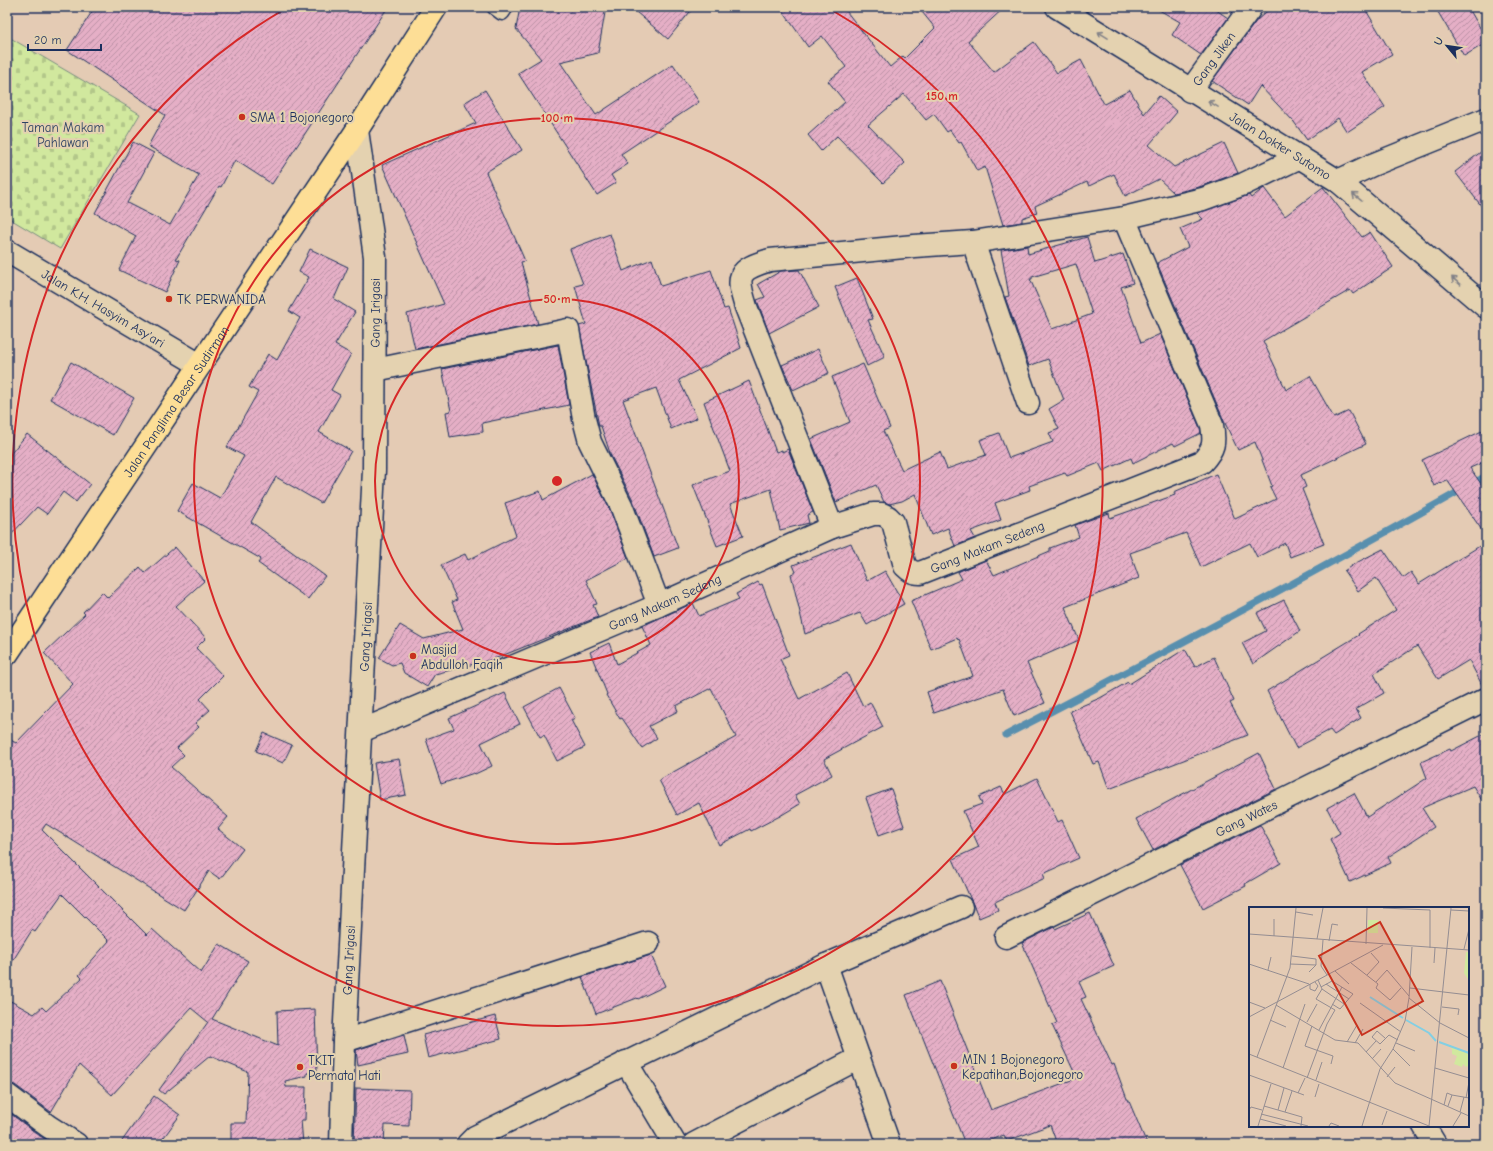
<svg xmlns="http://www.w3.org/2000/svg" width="1493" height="1151" font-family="'Comic Neue',sans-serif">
	<defs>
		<pattern id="cemetery-stones" width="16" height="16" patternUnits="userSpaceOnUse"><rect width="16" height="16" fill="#d1e89e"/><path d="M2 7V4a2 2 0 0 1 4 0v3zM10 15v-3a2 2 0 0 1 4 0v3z" fill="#b3c78a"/></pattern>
		<pattern id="building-hatch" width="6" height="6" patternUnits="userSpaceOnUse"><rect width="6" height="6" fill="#e5afc6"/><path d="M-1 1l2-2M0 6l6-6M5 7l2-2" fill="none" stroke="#b98fa4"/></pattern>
	</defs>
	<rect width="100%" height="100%" fill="#e4cbb4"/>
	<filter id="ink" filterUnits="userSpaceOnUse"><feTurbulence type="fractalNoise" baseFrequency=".025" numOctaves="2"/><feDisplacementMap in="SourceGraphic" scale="8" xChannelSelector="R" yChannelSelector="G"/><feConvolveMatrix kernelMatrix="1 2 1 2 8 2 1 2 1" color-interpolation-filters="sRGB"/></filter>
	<g filter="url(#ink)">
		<path fill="url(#cemetery-stones)" stroke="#768c7e" d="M7 36 140 114 60 249 7 217Z"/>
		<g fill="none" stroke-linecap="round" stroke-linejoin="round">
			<path stroke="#598fae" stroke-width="7" d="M1006 735C1168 651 1328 566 1486 476"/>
		</g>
		<g fill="url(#building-hatch)" stroke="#1b2f5e" fill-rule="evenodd">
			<path d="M95 7H388L272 184 235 160 221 187 219 186 176 259 180 260 165 292 119 270 136 236 95 213 133 142 154 153 127 203 170 225 199 175 148 146 165 115 67 50Z"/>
			<path d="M520 7H606L598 53 560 62 596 115 673 64 699 102 621 154 628 164 611 175 616 183 597 195 518 73 541 59 516 29Z"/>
			<path d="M630 7H694L668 39Z"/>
			<path d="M780 7H843L890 67 903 56 905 58 935 28 918 7H1005L968 41 994 72 1034 42 1057 73 1081 60 1104 104 1130 90 1144 114 1159 96 1177 112 1149 145 1174 167 1224 143 1238 173 1199 187 1174 193 1159 179 1125 196 1114 174 1089 186 1087 182 1035 206 1037 213 1022 218V222L1003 225 985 167 977 171 961 142 959 143 950 130 947 132 934 114 926 120 904 94 868 125 905 163 883 183 837 136 821 151 808 135 845 102 828 81 846 67 822 36 808 47Z"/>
			<path d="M1154 7H1212L1228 18 1201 55 1172 35 1180 22Z"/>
			<path d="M1272 7H1364L1392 54 1362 72 1385 107 1347 132 1338 118 1307 140 1294 122 1260 86 1248 105 1212 81 1257 20Z"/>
			<path d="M1435 7H1468L1486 38V43L1464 56Z"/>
			<path d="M485 90 522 150 486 172 525 261 521 262 538 324 415 349 407 314 444 304 382 165 476 123 464 103Z"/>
			<path d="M1486 148V212L1455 172Z"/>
			<path d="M1323 187 1362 237 1370 232 1393 267 1353 294 1350 290 1263 341 1286 390 1310 376 1334 418 1349 411 1366 444 1301 475 1306 487 1302 489 1324 544 1290 557 1285 543 1257 557 1250 543 1201 567 1186 533 1130 553 1139 578 1065 607 1079 640 1027 663 1045 703 1014 716 1003 689 934 713 927 692 973 676 959 639 958 640 957 638 931 649 911 601 962 579 958 572 962 570 986 560 994 575 1050 551V548L1079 537 1075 525 1109 513 1110 518 1175 495 1174 492 1216 474 1235 519 1276 499 1270 487 1272 486 1255 442 1238 450 1224 421 1157 263 1188 247 1180 229 1203 219 1197 213 1249 195 1251 198 1264 188 1285 216Z"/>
			<path d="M610 234 623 271 652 259 661 286 711 270 724 309 728 308 741 348 679 380 697 418 671 429 656 388 623 400 678 548 654 557 633 500 611 456 601 426H599L579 326 586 324 575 286 583 284 570 249Z"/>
			<path d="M1087 237 1095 263 1123 254 1133 283 1121 287 1141 343 1160 334 1200 428 1201 433 1175 446 1173 443 1133 463 1131 458 1103 471 1099 463 1067 476 1065 473 1029 486 1030 490 995 503 1001 520 971 531 975 538 955 546 948 528 931 535 915 494 902 501 889 504 884 502 876 485 836 502 811 439 850 422 832 377 863 364 890 428 883 431 902 470 940 452 947 469 986 455 980 440 999 433 1009 458 1053 442 1049 433 1059 429 1049 409 1064 400 1048 359 1029 366 1005 297 1009 296 1001 250 1027 246 1028 254ZM1076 264 1092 314 1052 329 1030 279H1032V277Z"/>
			<path d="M310 249 348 267 334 299 355 312 335 345 351 354 331 390 340 395 319 432 351 451 321 503 276 477 251 522 325 576 308 599 258 563 261 559 177 511 193 483 220 498 244 456 227 447 258 392 249 387 268 354 277 360 300 318 289 311 309 277 299 272Z"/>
			<path d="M799 270 819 307 769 333 757 300 765 297 758 284 781 271Z"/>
			<path d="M857 278 873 319 868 320 885 357 867 366 835 287Z"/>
			<path d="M558 345 569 405 482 423 483 432 450 437 446 412 451 411 442 369Z"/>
			<path d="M818 349 829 373 793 390 782 365Z"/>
			<path d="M71 362 134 398 113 435 50 399Z"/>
			<path d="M749 381 776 452 782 450V452L788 449 813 512 807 515 809 523 780 530 771 489 730 504 743 536 717 546 693 485 730 471 704 402Z"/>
			<path d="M1486 429V461L1470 468 1486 491V536L1447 480 1434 486 1422 460Z"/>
			<path d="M27 434 90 484 76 502 63 492 47 514 37 507 7 539V458Z"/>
			<path d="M592 474 610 510 628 558 586 580 597 604 593 605 598 617 494 659 435 674 427 687 404 673 400 663 392 665 379 658 400 625 424 639 463 629 452 602 457 600 441 565 465 554 468 560 516 536 505 503 540 491 543 500Z"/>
			<path d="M1486 542V687H1483L1469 660 1438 679 1417 646 1374 674 1384 693 1356 709 1361 718 1334 735 1330 730 1296 748 1267 691 1359 635 1358 634 1396 610 1376 578 1358 591 1344 571 1354 564 1383 549 1403 578 1411 572 1419 584Z"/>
			<path d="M851 543 867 581 885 571 904 604 867 625 860 613 805 634 791 574 796 572 793 565Z"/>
			<path d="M175 547 204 581 176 606 206 638 196 648 223 676 200 699 210 710 195 723 199 727 177 748 184 755 171 767 228 817 218 829 243 849 220 879 209 871 184 910 46 824 42 830 147 935 152 929 201 973 219 944 248 961 212 1019 278 1046 277 1011 315 1009 317 1073H307V1076L285 1081 286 1087H306L305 1120H301L303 1144H231V1123H246L248 1072 210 1056 164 1094 159 1090 208 1022 191 1008 112 1095 79 1065 51 1112 15 1085 7 1083V999L34 1014 42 1007 46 1011 82 978 79 975 109 941 62 894 35 932 32 930 7 970V738L16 743 73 684 44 653 85 614 83 612 102 592 108 598 140 567 145 573Z"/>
			<path d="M758 582 760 585 762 584 789 655 780 659 799 699 847 673 863 706 870 702 883 727 824 759 832 775 795 795 800 804 780 816 751 831 750 829 719 845 699 803 677 815 659 780 736 737 711 688 676 706 678 711 649 726 657 738 642 748 622 718 620 719 606 695 607 694 590 652 609 643 617 664 651 645 642 626 693 603 699 616 739 599 736 594Z"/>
			<path d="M1284 600 1300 631 1253 664 1242 643 1266 631 1257 613Z"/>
			<path d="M1185 649 1195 667 1214 657 1234 701 1230 703 1248 735 1109 789 1099 762 1093 764 1070 711 1100 698 1128 682 1129 684Z"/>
			<path d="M559 688 575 718 571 720 585 747 557 761 544 735 540 737 524 707Z"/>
			<path d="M505 693 520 724 481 743 492 766 475 774 474 773 441 784 426 739 454 729 449 718Z"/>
			<path d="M264 733 292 745 283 763 256 751Z"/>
			<path d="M1486 733V807L1473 786 1422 808 1434 827 1388 857 1391 863 1350 882 1330 839 1340 833 1327 808 1354 793 1367 817 1427 778 1421 762 1450 749 1451 751Z"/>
			<path d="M1259 753 1276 789 1153 850 1136 819Z"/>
			<path d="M399 759 406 795 380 800 374 763Z"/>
			<path d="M1037 778 1058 822 1062 820 1079 858 1043 874 1045 878 995 902 998 910 979 918 953 859 979 847 963 811 982 804 979 797 1001 787 1005 794Z"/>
			<path d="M891 789 904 826 879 835 866 798Z"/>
			<path d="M1260 825 1281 863 1245 884 1246 886 1203 908 1180 865Z"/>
			<path d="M1090 913 1114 966 1079 982 1086 997 1081 999 1112 1065 1114 1064 1127 1099H1128L1147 1144H1057L1050 1125 1007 1141 1004 1135 981 1144H965L906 995 940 981 991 1110 1077 1078 1052 1025 1057 1023 1022 943 1054 927 1055 929Z"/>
			<path d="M651 955 665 986 638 999 637 998 596 1014 582 977Z"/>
			<path d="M495 1016 501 1039 428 1058 423 1035Z"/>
			<path d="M404 1035 408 1054 358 1065 356 1050Z"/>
			<path d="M356 1088 410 1090 409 1126 385 1125 384 1144H354Z"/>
			<path d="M154 1096 180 1115 159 1144H120Z"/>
			<path d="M7 1111 40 1136 53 1144H7Z"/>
		</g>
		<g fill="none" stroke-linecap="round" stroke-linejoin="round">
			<defs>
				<path id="lane" d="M494 7 502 13 506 7"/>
				<g id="street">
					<path id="s1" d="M1190 91 1251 7"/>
					<path d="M1338 181 1372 165 1486 119"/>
					<path d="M973 242 1028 403"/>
					<path d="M375 370 568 330 584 419 590 442 621 505 659 605"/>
					<path d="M832 527 746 307C736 275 737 270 770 260L914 246 973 242 1124 218 1203 199 1244 184 1300 157"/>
					<path id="s2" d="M361 731 659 605 832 527 873 514H882L888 517 893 522 905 566C910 571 913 573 920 573L1202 462C1214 449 1215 443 1212 425L1124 218"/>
					<path id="s3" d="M1006 937 1486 699"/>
					<path d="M826 965 961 907"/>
					<path d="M344 1041 648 943"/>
					<path d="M626 1062 675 1144"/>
					<path d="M7 1095 48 1126 76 1144"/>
					<path d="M1424 1126 1435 1144"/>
					<path id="s4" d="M341 1144 344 1041 374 470 375 257 357 130"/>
					<path d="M468 1144 475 1137 826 965 889 1144"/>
					<path d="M694 1144 859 1058"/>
				</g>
				<g id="secondary">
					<path id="s5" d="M1057 7 1338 181 1486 307"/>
					<path id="s6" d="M7 251 200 365"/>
				</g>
				<g id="primary">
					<path id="s7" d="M7 654 357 130 436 7"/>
				</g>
			</defs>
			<use href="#lane" stroke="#1b2f5e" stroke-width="17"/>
			<use href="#street" stroke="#1b2f5e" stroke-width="25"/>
			<use href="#secondary" stroke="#1b2f5e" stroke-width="25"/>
			<use href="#primary" stroke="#1b2f5e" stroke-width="25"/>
			<use href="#lane" stroke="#e4d2b0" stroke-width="14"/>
			<use href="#street" stroke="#e4d2b0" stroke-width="22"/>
			<use href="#secondary" stroke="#e4d2b0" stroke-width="22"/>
			<use href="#primary" stroke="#fdde96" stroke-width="22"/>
		</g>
		<defs><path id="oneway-shaft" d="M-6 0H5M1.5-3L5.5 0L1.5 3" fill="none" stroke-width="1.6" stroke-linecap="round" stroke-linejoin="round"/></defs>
		<g stroke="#808087">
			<use href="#oneway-shaft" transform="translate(1103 35) rotate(-148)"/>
			<use href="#oneway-shaft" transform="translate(1213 104) rotate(-149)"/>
			<use href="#oneway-shaft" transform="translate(1357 197) rotate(-140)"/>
			<use href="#oneway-shaft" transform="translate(1456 281) rotate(-139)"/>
		</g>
	</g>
	<g fill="none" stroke="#d62828" stroke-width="2">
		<circle cx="557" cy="481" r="182"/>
		<circle cx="557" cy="481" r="363"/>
		<path d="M830 9A545 545 0 1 1 285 9"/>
	</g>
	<g fill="#c8321e" stroke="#e4d2b0" stroke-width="1.5">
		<circle cx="242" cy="117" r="4"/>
		<circle cx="169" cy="299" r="4"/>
		<circle cx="413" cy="656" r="4"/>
		<circle cx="954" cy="1066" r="4"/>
		<circle cx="300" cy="1067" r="4"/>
	</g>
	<g text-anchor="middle" stroke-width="4" stroke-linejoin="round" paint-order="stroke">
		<g font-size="13" fill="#1b2f5e" stroke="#e4d2b0">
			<text dy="5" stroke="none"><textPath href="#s1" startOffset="40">Gang Jiken</textPath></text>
			<text dy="5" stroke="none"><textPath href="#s5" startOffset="263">Jalan Dokter Sutomo</textPath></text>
			<text dy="5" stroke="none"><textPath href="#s6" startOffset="112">Jalan K.H. Hasyim Asy'ari</textPath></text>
			<text dy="5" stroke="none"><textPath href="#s4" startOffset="832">Gang Irigasi</textPath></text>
			<text dy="5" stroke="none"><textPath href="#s7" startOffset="304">Jalan Panglima Besar Sudirman</textPath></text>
			<text dy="5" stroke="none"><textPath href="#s2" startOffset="714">Gang Makam Sedeng</textPath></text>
			<text dy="5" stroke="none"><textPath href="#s2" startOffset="330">Gang Makam Sedeng</textPath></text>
			<text dy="5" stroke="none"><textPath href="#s4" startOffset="508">Gang Irigasi</textPath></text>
			<text dy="5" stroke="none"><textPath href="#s3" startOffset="268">Gang Wates</textPath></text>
			<text dy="5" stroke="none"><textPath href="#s4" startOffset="184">Gang Irigasi</textPath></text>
		</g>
		<g font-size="13" fill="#1b2f5e" stroke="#e4d2b0" text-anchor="start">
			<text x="250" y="122">SMA 1 Bojonegoro</text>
			<text x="177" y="304">TK PERWANIDA</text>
			<text x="421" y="654">Masjid<tspan x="421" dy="15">Abdulloh Faqih</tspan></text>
			<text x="962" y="1064">MIN 1 Bojonegoro<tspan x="962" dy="15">Kepatihan,Bojonegoro</tspan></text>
			<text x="308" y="1065">TKIT<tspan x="308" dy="15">Permata Hati</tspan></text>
		</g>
		<g font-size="13" fill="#2d4264" stroke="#e4d2b0">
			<text x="63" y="132">Taman Makam<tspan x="63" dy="15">Pahlawan</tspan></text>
		</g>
	</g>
	<g transform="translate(1249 907)">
		<rect width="220" height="220" fill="#e4cbb4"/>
		<path d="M199 138 220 147V158L217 160 214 157 213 160 205 157 208 149 203 147V142Z" fill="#d1e89e"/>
		<path d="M119 13H129V26H119Z" fill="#d1e89e"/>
		<path d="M217 45H220V74L215 66Z" fill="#d1e89e"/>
		<path fill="none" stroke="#83cfe3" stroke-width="2" d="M121 90 154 111M157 113 180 126 187 134M190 135 220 146"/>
		<path fill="none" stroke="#948d92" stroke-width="1" d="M134 1 181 3V41M202 3 220 4M47 5 64 8M25 12V29M0 27 220 43M68 32 74 1M74 33 72 59 78 68M80 34 83 17 89 18M117 37 118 1M215 42 220 22M43 49 67 52V58L60 65M102 56 129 77 127 81 141 93 152 81M185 56 186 41M0 57 60 77M41 57 67 58M19 63 22 50M86 64 100 77M118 68 130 55 122 46M69 73 73 82 95 97M127 75 138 63 160 89M61 77V82L66 84 69 79 66 75M77 77 100 92M72 80 83 74 104 87 91 102 83 97M161 81 220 88M160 91 191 116 220 131M0 95 16 101M111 96 152 125M27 98 86 133 109 136 146 176 220 209M193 100 210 102 209 108M0 110 134 38M21 113 37 120M58 115 68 97M63 119 56 139 84 149 82 157M70 123 93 80M136 131 128 124 123 130 131 137 140 128 149 133M98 135 108 118M106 136 114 122M147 136 166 144M144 142 161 159M117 145 127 134M0 147 180 219M8 150 41 61 47 1M123 152 132 142M34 161 56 97M186 161 220 171M0 168 55 188M138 170 146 160M58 171 78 117 86 103 67 92 73 82M67 173 73 155M49 186 56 171M66 190 70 177M217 191 220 175M195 198 198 186 203 188M15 199 53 210 52 219M199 199 203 188 220 191M0 203 2 200 13 203M29 203 35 181M36 205 43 184M211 205 215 190M12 207 59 219M11 212 37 219M133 218 138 204M9 219 22 177M80 219 82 216 90 219M113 219 131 162 144 142 156 114 160 91 163 40M180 219 202 1M204 219 212 206"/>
		<path fill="#c8321e" fill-opacity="0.15" stroke="#c8321e" stroke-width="2" d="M131 15 174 94 113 128 70 49Z"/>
		<rect width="220" height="220" fill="none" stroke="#1b2f5e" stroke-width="2"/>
	</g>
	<circle cx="557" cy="481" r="6" fill="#d62828" stroke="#e4d2b0" stroke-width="2"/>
	<g font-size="12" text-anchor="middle" font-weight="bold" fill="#d62828" stroke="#e4d2b0" stroke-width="4" stroke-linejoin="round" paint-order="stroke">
		<text x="942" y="100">150 m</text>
		<text x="557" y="122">100 m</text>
		<text x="557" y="303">50 m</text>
	</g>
	<rect width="1493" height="1151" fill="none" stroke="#e4d2b0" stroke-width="24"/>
	<rect x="12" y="12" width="1469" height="1127" fill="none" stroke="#1b2f5e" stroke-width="1.5" filter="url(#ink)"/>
	<g transform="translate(1447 46) rotate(299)" stroke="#e4d2b0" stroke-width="3" paint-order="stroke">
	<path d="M0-3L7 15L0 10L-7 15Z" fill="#1b2f5e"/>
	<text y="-6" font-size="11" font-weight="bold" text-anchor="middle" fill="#1b2f5e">U</text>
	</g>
	<path d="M28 44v6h73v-6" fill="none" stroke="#1b2f5e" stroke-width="2"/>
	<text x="34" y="44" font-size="12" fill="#1b2f5e" stroke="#e4d2b0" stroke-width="3" paint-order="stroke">20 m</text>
</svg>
